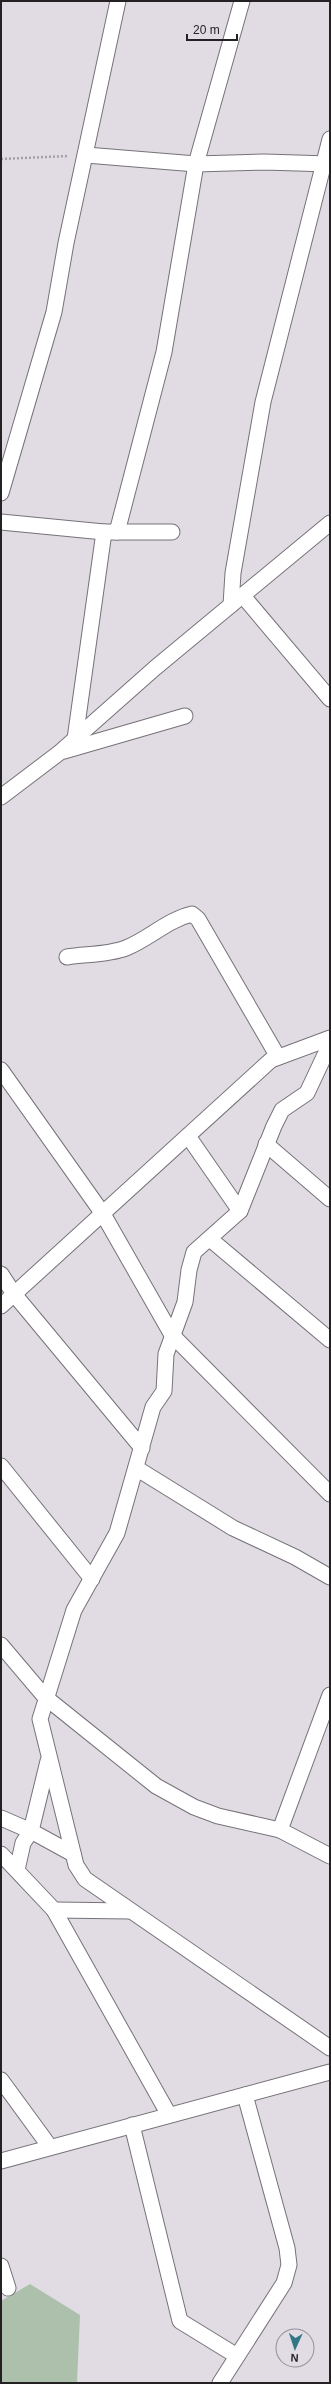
<svg xmlns="http://www.w3.org/2000/svg" width="331" height="2384" font-family="Arial,sans-serif">
	<rect width="100%" height="100%" fill="#e1dce4"/>
	<path fill="#acc0ac" d="M30 2284 80 2315 77 2383H1V2301Z"/>
	<g fill="none" stroke-linecap="round" stroke-linejoin="round">
		<defs>
			<g id="minor">
				<path d="M86 155 196 164 264 162 330 164"/>
				<path d="M1 493 54 312 66 243 118 1"/>
				<path d="M1 522 104 532H172"/>
				<path d="M117 532 164 352 196 164 242 1"/>
				<path d="M243 596 330 699"/>
				<path d="M231 605 233 573 263 402 330 139"/>
				<path d="M75 739 104 532"/>
				<path d="M64 751 185 716"/>
				<path d="M1 797 59 753 155 668 330 523"/>
				<path d="M67 957C85 954 108 955 126 948 149 939 167 920 192 914L198 919 278 1057"/>
				<path d="M330 1044 307 1093 282 1110 274 1126 240 1211 194 1252 189 1270 185 1302 166 1354 164 1391 153 1407 117 1533 74 1610 40 1719 76 1865 85 1879 330 2048"/>
				<path d="M1 1070 103 1214 172 1335 330 1494"/>
				<path d="M188 1136 240 1211"/>
				<path d="M266 1144 330 1199"/>
				<path d="M210 1239 330 1340"/>
				<path d="M1 1274 14 1294 142 1448"/>
				<path d="M1 1306 271 1060 330 1038"/>
				<path d="M1 1466 92 1579"/>
				<path d="M136 1468 233 1528 295 1557 330 1577"/>
				<path d="M1 1645 45 1697 156 1786 194 1807 218 1816 280 1830 330 1856"/>
				<path d="M1 1818 31 1831 73 1854"/>
				<path d="M280 1830 330 1695"/>
				<path d="M1 1854 54 1910 169 2115"/>
				<path d="M17 1870 23 1843 31 1831 48 1761"/>
				<path d="M54 1910 131 1911"/>
				<path d="M1 2080 50 2147"/>
				<path d="M132 2125 180 2321 237 2356"/>
				<path d="M1 2161 330 2072"/>
				<path d="M1 2266 8 2288"/>
				<path d="M220 2383 284 2283 289 2265 287 2248 245 2095"/>
			</g>
		</defs>
		<use href="#minor" stroke="#767279" stroke-width="17"/>
		<path stroke="#a39fa6" stroke-width="2.5" stroke-dasharray="2 2" stroke-linecap="butt" d="M1 159 68 156"/>
		<use href="#minor" stroke="#fff" stroke-width="15"/>
	</g>
	<rect width="331" height="2384" fill="none" stroke="#232124" stroke-width="4"/>
	<g transform="translate(295 2348) rotate(183)"><circle r="19" fill="#e1dce4" stroke="#959197"/>
	<path d="M0-3L7 15L0 10L-7 15Z" fill="#337787"/>
	<text y="-6" font-size="11" font-weight="bold" text-anchor="middle" fill="#232124">N</text>
	</g>
	<path d="M187 34v6h50v-6" fill="none" stroke="#232124" stroke-width="2"/>
	<text x="193" y="34" font-size="12" fill="#232124" stroke="#e1dce4" stroke-width="3" paint-order="stroke">20 m</text>
</svg>
